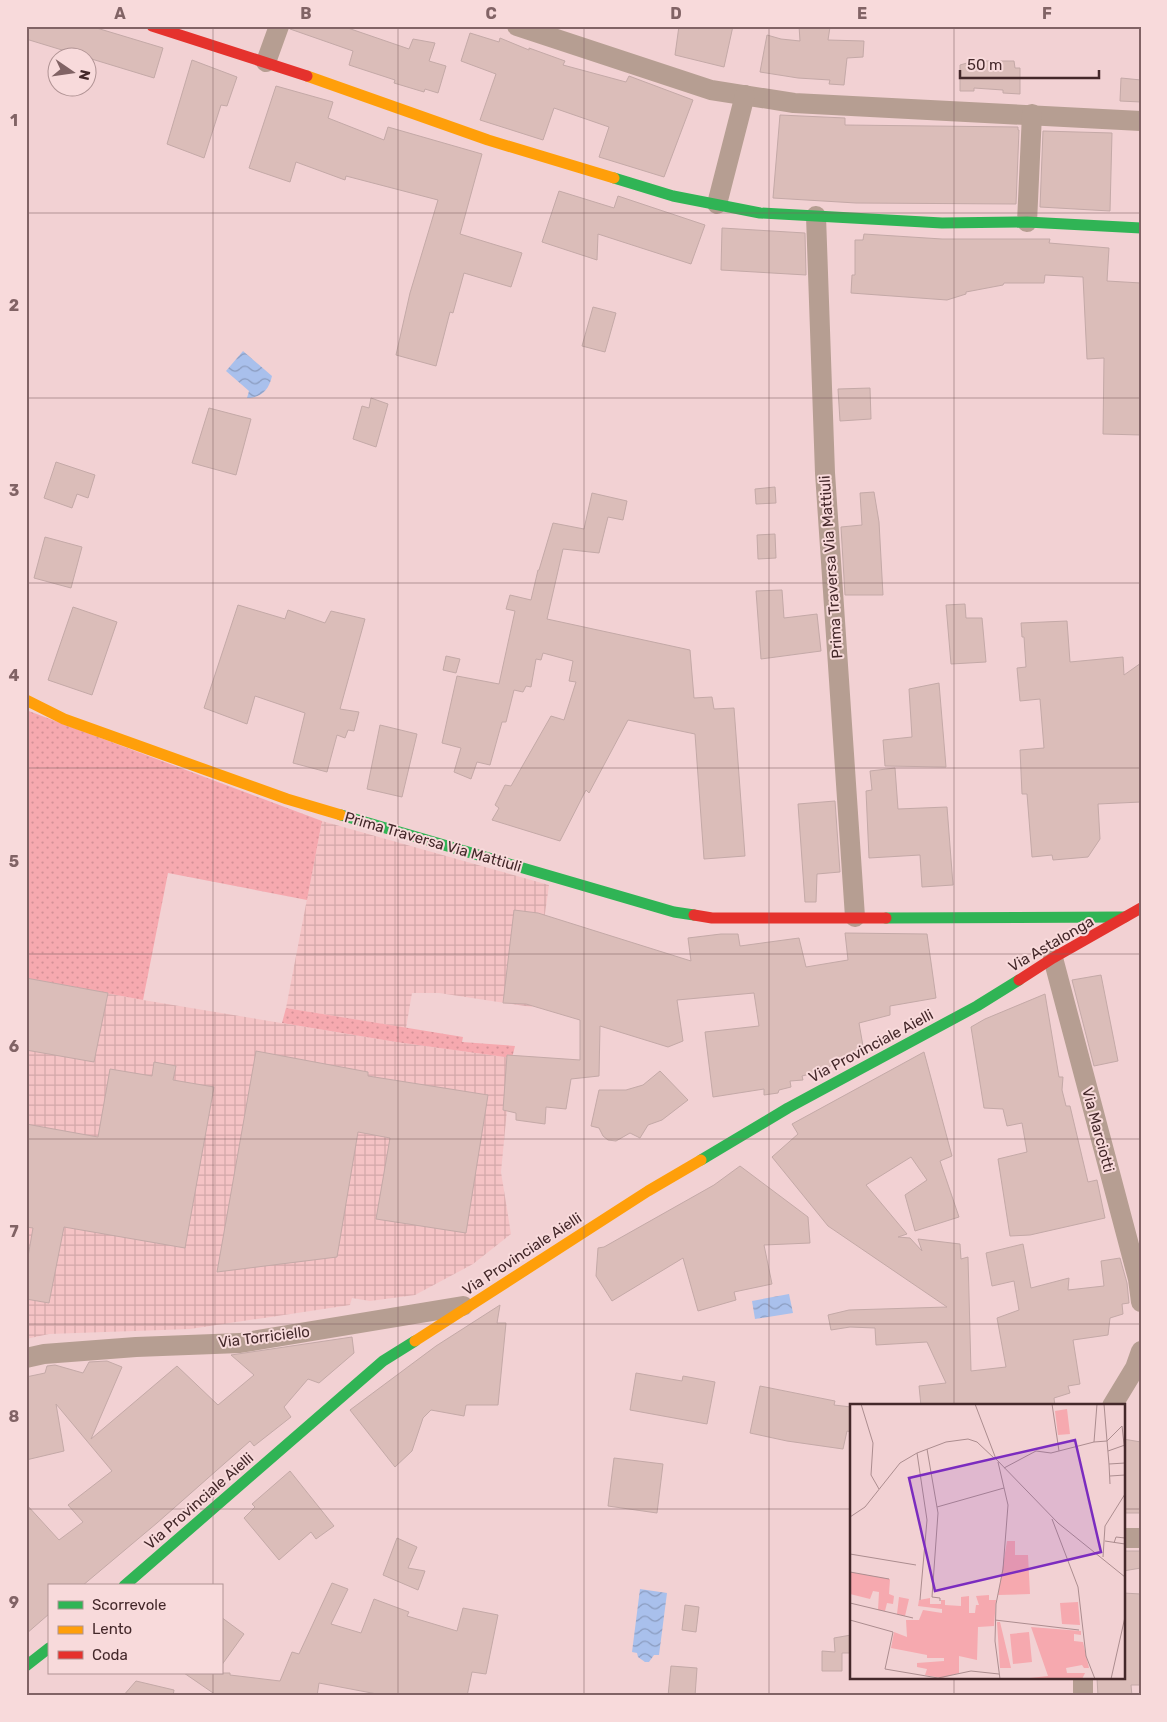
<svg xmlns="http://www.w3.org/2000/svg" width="1167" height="1722" font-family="Rubik,sans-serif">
	<defs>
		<pattern id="industrial-grid" width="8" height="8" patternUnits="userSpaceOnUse" patternTransform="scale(1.25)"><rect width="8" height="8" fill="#f5c3c5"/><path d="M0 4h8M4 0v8" fill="none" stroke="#d3a8a9"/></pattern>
		<pattern id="green-dots" width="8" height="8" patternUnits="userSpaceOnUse" patternTransform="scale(1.25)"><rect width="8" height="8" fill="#f6a9af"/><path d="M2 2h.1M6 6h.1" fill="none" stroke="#d49197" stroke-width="1.8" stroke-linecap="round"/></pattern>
		<pattern id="water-waves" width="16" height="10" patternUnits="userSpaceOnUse" patternTransform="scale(1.25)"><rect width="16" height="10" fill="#a9c0ec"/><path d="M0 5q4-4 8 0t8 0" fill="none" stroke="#8b9cbf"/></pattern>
	</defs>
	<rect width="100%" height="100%" fill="#f2d1d3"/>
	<g fill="url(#industrial-grid)">
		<path d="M322 821 549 885 532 1007 439 993H412L406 1028 286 1008Z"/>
		<path d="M26 978 143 1000 396 1042 512 1058 501 1172 511 1234 473 1264 415 1295 370 1301 352 1298 350 1305 190 1329 49 1334 26 1339Z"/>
	</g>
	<g fill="url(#green-dots)">
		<path d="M26 710 322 821 307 900 168 873 143 1000 26 978Z"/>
		<path d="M286 1008 463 1037 462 1042 515 1046 512 1058 396 1042 282 1023Z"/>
	</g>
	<g fill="url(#water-waves)">
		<path d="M243 351 272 376C269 390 261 398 247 398L249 391 226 371Z"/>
		<path d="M789 1294 793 1313 755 1319 752 1301Z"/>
		<path d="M640 1589 667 1593 659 1655H654L649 1662H645L638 1657 637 1653 632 1652Z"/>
	</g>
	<g fill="#dbbdb9" stroke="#c4a9a7">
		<path d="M26 26H90L163 48 154 78 26 39Z"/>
		<path d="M291 26H342L409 49 413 39 435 43 429 61 446 66 438 93 425 89 424 92 394 83 395 80 349 65 353 51 290 29Z"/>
		<path d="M679 26H733L724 67 675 55Z"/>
		<path d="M799 26H816L817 28 830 27 828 40 864 41 863 57 847 58 844 85 829 84 830 80 798 78 760 72 767 35 781 39 800 41Z"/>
		<path d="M470 33 499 42 500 38 529 50V48L565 61 563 65 626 82 629 76 693 100 664 177 599 157 609 127 554 108 543 140 480 120 496 74 461 61Z"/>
		<path d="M192 60 237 77 227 106 221 105 204 158 167 144Z"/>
		<path d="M974 61H1014L1015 68H1020V94L1003 93V90L974 88V91H960V65Z"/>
		<path d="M1121 78 1141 80V102L1120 101Z"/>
		<path d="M276 86 333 102 328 118 384 140 388 127 482 154 460 234 522 253 511 287 464 273 453 313 450 312 436 366 396 355 410 293 438 200 346 176 345 180 296 162 290 182 249 168Z"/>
		<path d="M780 115 845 118V125L1018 127V130H1019L1016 204 856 203 773 198Z"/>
		<path d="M1043 131 1112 133 1110 211 1040 207Z"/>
		<path d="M559 191 614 208 618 196 705 225 691 264 598 234 597 260 542 242Z"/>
		<path d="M722 228 805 233 806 275 721 270Z"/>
		<path d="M864 234 942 239H1050L1049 243 1109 248 1107 281 1141 283V435L1103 434 1104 358 1087 359 1083 277 1045 275 1044 283H1004L1003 285 966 292V294L947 300 851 293 852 275H855V240H863Z"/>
		<path d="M593 307 616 313 605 352 582 346Z"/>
		<path d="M870 388 871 419 840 421 838 389Z"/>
		<path d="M371 398 388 404 376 447 353 439 362 406 369 408Z"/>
		<path d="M209 408 251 419 236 475 192 463Z"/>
		<path d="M56 462 95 475 88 498 77 494 72 508 44 498Z"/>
		<path d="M775 487 776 503 756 504 755 489Z"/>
		<path d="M874 492 879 522 883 595H845L841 527 862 525 860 493Z"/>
		<path d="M592 493 627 501 623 520 608 517 599 553 563 549 547 619 690 650 694 698 712 697 714 709 734 708 745 856 704 859 695 734 628 720 589 793 586 790 560 841 492 820 499 808 495 805 505 785 511 786 551 716 564 720 576 682 569 681 573 661 543 653 541 660 536 659 531 687 526 686 523 692 514 690 506 722H502L490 765 477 762 471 779 454 772 461 748 442 743 457 676 499 684 515 611 506 609 510 595 531 600 538 570H539L553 523 584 529Z"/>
		<path d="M775 534 776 558 758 559 757 535Z"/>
		<path d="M45 537 82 547 71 588 34 578Z"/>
		<path d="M782 590 784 618 817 614 821 651 761 659 756 591Z"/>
		<path d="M965 604 966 618H982L986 662 951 664 946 605Z"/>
		<path d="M238 605 285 619 288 610 325 623 331 611 365 619 340 709 359 712 354 731 348 730 345 738 337 735 327 772 293 763 305 713 255 696 247 724 204 708Z"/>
		<path d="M73 607 117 622 92 695 48 680Z"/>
		<path d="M1067 621 1070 662 1123 657 1124 675 1141 663V802L1098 804 1100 839 1088 857 1053 860 1052 855 1032 857 1027 794H1022L1020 750 1044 748 1040 699 1020 701 1017 668 1026 667 1024 637H1022L1021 623Z"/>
		<path d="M446 656 460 659 456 673 443 670Z"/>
		<path d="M939 683 946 767 885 766 883 740 912 737 909 689Z"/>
		<path d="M380 725 417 734 402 797 367 789Z"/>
		<path d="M895 768 898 809 947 807 953 885 922 887 920 855 869 858 866 791 872 790 870 771Z"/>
		<path d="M835 801 840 872 817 874 816 902H805L798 804Z"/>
		<path d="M514 910 538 913 691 961 688 938 721 934H738L740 946 799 938 806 967 848 960 845 933 927 934 936 998 890 1006V1015L859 1023 863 1046 822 1071 802 1076 803 1080 790 1081 791 1087 779 1090 778 1093 764 1095V1089L713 1097 705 1032 759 1026 754 993 677 1000 683 1041 668 1047 600 1026 599 1076 571 1079 566 1109 546 1107 545 1124 516 1120V1113L503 1110 507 1055 580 1060V1020L526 1004 503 1003Z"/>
		<path d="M1101 975 1118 1061 1094 1066 1072 980Z"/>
		<path d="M26 978 108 993 94 1062 26 1050Z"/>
		<path d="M1045 994 1059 1077H1063L1062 1090 1066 1106H1070L1088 1182 1097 1180 1105 1218 1030 1235 1010 1236 998 1159 1027 1152 1022 1123 1007 1126 1003 1109 984 1108 971 1027 985 1019Z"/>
		<path d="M256 1051 368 1072V1076L488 1095 466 1233 376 1219 390 1138 358 1132 337 1257 217 1272Z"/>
		<path d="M924 1052 952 1156 940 1161 959 1217 915 1231 905 1195 927 1180 911 1157 866 1185 907 1234 898 1237 910 1238 922 1251 918 1239 960 1244 961 1259 968 1257 971 1371 1006 1367 997 1318 1019 1310 1014 1281 992 1286 986 1253 1023 1244 1031 1288 1069 1278 1068 1290 1104 1286 1101 1261 1120 1258 1127 1283 1129 1303 1122 1304 1123 1314 1110 1318 1108 1335 1073 1340 1080 1384 1068 1386 1070 1393 1054 1398 1055 1406H921L919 1386 946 1383 927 1342 876 1345 875 1328 850 1327 831 1330 828 1315 849 1310 947 1307 828 1226 772 1157 798 1134 792 1124Z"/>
		<path d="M154 1062 176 1066 173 1080 214 1087 185 1248 64 1227 49 1303 26 1299V1268L33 1228 26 1227V1124L98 1137 110 1069 152 1076Z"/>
		<path d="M660 1071 688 1100 662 1120 648 1125 640 1138 630 1133 616 1141 608 1140 603 1136 599 1128 591 1126 599 1090H626L643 1085Z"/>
		<path d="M740 1166 808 1217 810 1243 764 1245 772 1284 734 1292 736 1300 698 1311 683 1258 612 1301 596 1276 598 1248 604 1247 714 1185Z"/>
		<path d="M500 1305 497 1323H506L498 1405H466L464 1416 431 1410 423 1418 412 1451 395 1467 350 1410 436 1346Z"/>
		<path d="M352 1337 354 1353 319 1383 308 1379 284 1407 291 1417 254 1446 250 1441 157 1523 82 1586H49V1614L26 1634V1504L59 1540 83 1522 68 1505 112 1471 56 1404 64 1451 26 1460V1377L45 1373 47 1366 55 1365 83 1373 89 1362 107 1361 122 1367 91 1439 177 1366 218 1405 254 1375 231 1355Z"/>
		<path d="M636 1373 682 1381 683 1376 715 1382 707 1424 630 1410Z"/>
		<path d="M760 1386 835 1401 834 1405 851 1407V1432L847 1431 843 1449 787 1441 750 1433Z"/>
		<path d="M1123 1439 1141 1442V1513H1123Z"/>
		<path d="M614 1458 663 1464 657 1513 608 1506Z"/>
		<path d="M290 1471 334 1526 316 1539 311 1532 279 1560 244 1518 255 1507 252 1504Z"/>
		<path d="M397 1538 417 1547 408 1568 425 1571 418 1590 383 1575Z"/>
		<path d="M1123 1551H1141V1568L1123 1571Z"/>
		<path d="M332 1583 348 1589 331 1624 361 1633 374 1599 409 1612 407 1616 457 1631 463 1608 498 1615 486 1674 472 1672 467 1696H377V1694L319 1683 317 1696H222L216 1695 184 1673H230V1675L280 1681 292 1652 299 1654Z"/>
		<path d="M1123 1593 1141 1594V1685H1131L1132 1696H1098L1097 1678H1123Z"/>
		<path d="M685 1605 699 1607 696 1632 682 1630Z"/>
		<path d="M221 1617 244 1634 221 1666Z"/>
		<path d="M851 1635V1653H842V1671H822V1651L835 1652 834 1638Z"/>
		<path d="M671 1666 697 1668 695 1696H668Z"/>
		<path d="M136 1681 174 1690 173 1696H123Z"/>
	</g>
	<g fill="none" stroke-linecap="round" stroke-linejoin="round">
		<g stroke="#b69e92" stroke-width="20">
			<path d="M517 26 711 90 794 103 1141 121"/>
			<path d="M266 62 279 26"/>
			<path d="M717 204 745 95"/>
			<path d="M816 216 825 473 855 917"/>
			<path d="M1027 222 1032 114"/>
			<path d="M1053 958 1138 1279 1141 1302"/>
			<path d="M26 1358 44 1354 136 1347 240 1343 463 1306"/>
			<path d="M1112 1406 1135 1368 1141 1351"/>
			<path d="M1123 1538H1141"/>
			<path d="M1083 1696V1678"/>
		</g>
		<g stroke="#30b455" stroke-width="11">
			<path d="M614 178 673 196 760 213 942 223 1027 222 1141 228"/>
			<path d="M341 815 674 912 694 915"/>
			<path d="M886 918 1125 917"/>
			<path d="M701 1160 788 1108 977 1006 1019 980"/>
			<path d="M124 1586 383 1361 415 1341"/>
			<path d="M26 1666 49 1648"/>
		</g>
		<g stroke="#ff9f0a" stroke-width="11">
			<path d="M307 76 488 140 614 178"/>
			<path d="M26 700 64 719 287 799 341 815"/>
			<path d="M415 1341 648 1191 701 1160"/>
		</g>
		<g stroke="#e5322d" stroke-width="11">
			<path d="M152 26 307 76"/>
			<path d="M694 915 712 918H886"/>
			<path d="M1019 980 1053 958 1141 908"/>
		</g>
	</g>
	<path fill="none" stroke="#816365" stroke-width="1" stroke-opacity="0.55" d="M213 26V1586M398 26V1696M584 26V1696M769 26V1696M954 26V1406M26 213H1141M26 398H1141M26 583H1141M26 768H1141M26 954H1141M26 1139H1141M26 1324H1141M26 1509H851M1123 1509H1141M213 1673V1696M954 1678V1696"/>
	<g text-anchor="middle" stroke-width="4" stroke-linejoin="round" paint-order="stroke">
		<g font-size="15" fill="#44282a" stroke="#f8dadb">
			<text transform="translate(831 567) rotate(-94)" y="5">Prima Traversa Via Mattiuli</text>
			<text transform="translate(433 842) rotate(16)" y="5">Prima Traversa Via Mattiuli</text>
			<text transform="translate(1051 944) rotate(-30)" y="5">Via Astalonga</text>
			<text transform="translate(871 1046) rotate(-28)" y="5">Via Provinciale Aielli</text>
			<text transform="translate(1098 1130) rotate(75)" y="5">Via Marciotti</text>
			<text transform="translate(522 1254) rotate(-33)" y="5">Via Provinciale Aielli</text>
			<text transform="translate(264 1337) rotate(-7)" y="5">Via Torriciello</text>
			<text transform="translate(199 1501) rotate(-41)" y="5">Via Provinciale Aielli</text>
		</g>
	</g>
	<g transform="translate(850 1404)">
		<rect width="275" height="275" fill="#f2d1d3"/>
		<path d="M157 137H165V151H178L180 190 148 191ZM0 168 40 175 39 190 44 192 43 200 37 199 35 207 28 206 29 188 23 187 20 195 0 190ZM139 191V196H146L144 222 128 223 127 256 109 252V269L92 274 75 271 77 265 67 263V259L94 257V254H77V251L41 244 44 228 57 233 56 216H69L73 206 92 209V205L68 202 69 196 80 194V200H91V196H95V201L111 202V193L119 192V209H125L126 201H129L126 192ZM49 193 59 195 55 212 47 210ZM228 198 230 221 212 220 210 199ZM147 218H150L161 264H150ZM181 223 231 227V231L224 230V237L233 238 239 264H234L232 261 216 264 217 269H235L232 275H171L198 272Z" fill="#f6a9af"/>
		<path d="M217 5 220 30 208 31 205 7ZM179 228 182 258 163 260 160 230Z" fill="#f6a9af"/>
		<path fill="none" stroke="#ac8d8f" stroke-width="1" d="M11 0 23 39 21 71 29 85M125 0 146 55 208 119 275 173M202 0 209 47M244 38 257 37 254 0M77 45 88 109 82 193 90 194V197M258 47 275 41M67 49 77 116 70 196M275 49 272 22 257 37 259 60 275 59M148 58 158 101 153 165 146 200 145 237 150 275M259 60 260 80M154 64 186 47 201 49 244 38 247 0M260 72 275 71M87 103 154 84M0 113 15 103 50 59 67 49 96 38 118 35 127 38 145 55M202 115 228 183 236 252 245 275M255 137 275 140M264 139 266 133 275 134M0 150 66 161M253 153 255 122 275 90M0 168 39 175M0 199 63 214M0 216 43 228 35 265 88 274 121 267 149 270M145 216 229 226M261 275 275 213"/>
		<path fill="#7b2cbf" fill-opacity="0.15" stroke="#7b2cbf" stroke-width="2.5" d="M225 36 251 148 85 187 59 74Z"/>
		<rect width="275" height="275" fill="none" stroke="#44282a" stroke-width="2.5"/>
	</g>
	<rect width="1167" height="1722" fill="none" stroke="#f8dadb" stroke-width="55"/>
	<rect x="48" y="1584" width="175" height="90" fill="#f8dadb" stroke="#b09394"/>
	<rect x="58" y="1601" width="25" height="8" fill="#30b455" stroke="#b09394"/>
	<text x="92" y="1610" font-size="15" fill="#44282a">Scorrevole</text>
	<rect x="58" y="1626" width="25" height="8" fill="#ff9f0a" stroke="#b09394"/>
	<text x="92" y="1634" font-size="15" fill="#44282a">Lento</text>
	<rect x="58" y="1651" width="25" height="8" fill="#e5322d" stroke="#b09394"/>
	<text x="92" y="1660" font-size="15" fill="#44282a">Coda</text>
	<g transform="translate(72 72) rotate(103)"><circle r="24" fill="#f8dadb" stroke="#b09394"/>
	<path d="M0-4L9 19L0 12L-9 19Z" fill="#816365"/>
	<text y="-8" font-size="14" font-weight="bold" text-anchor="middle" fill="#44282a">N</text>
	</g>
	<path d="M960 70v8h139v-8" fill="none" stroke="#44282a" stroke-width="2.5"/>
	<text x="967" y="70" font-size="15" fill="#44282a" stroke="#f8dadb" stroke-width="4" paint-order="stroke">50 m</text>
	<rect x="28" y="28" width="1112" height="1666" fill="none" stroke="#816365" stroke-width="2"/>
	<g font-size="16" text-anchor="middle" font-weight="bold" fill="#816365">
		<text x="120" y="19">A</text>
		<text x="306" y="19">B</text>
		<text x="491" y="19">C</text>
		<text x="676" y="19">D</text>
		<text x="862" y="19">E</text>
		<text x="1047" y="19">F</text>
		<text x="14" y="126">1</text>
		<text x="14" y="311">2</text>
		<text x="14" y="496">3</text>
		<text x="14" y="681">4</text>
		<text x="14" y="867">5</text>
		<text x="14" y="1052">6</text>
		<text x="14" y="1237">7</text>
		<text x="14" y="1422">8</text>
		<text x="14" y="1608">9</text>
	</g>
</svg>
